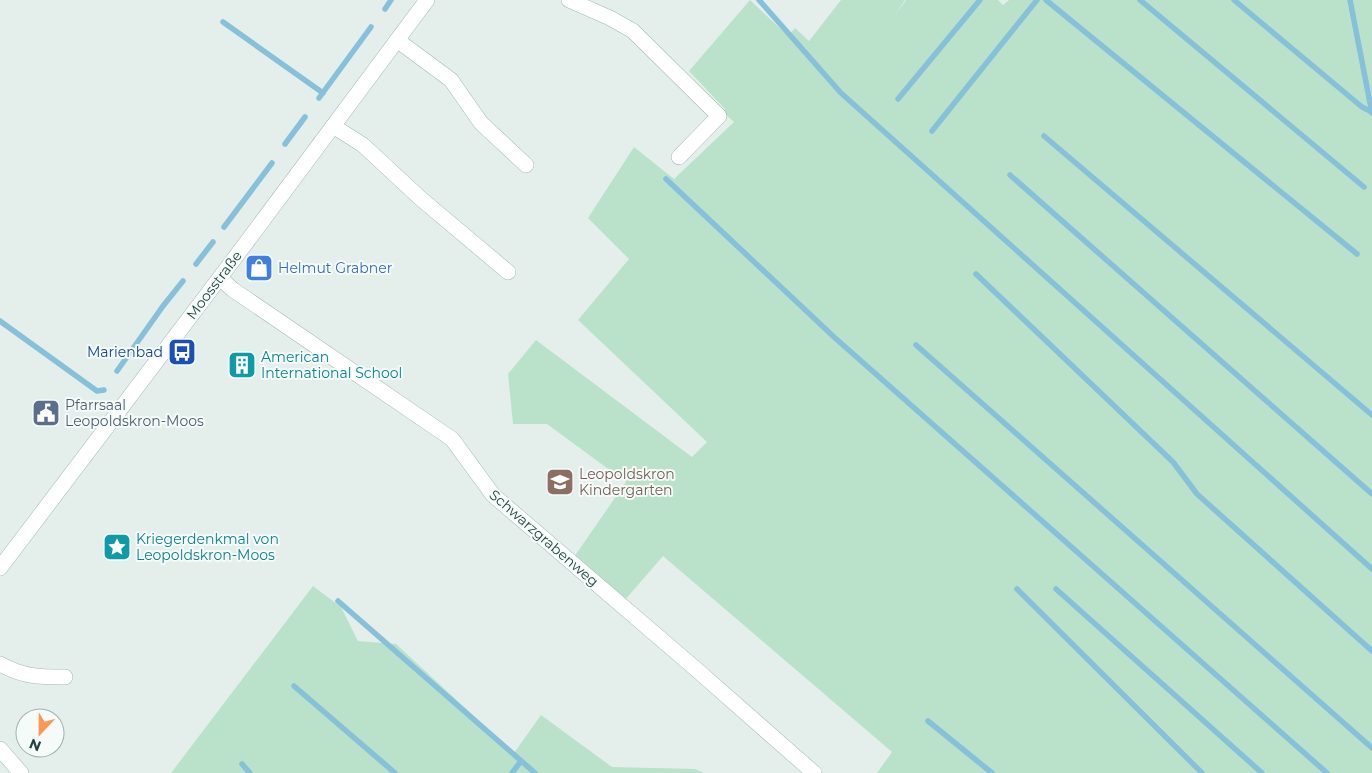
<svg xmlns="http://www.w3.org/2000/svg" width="1372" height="773" font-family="Montserrat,sans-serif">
	<rect width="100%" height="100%" fill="#e4efec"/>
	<g fill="#bae2cb">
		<path d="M750 0 788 36 795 28 809 41 841 0H905L896 14 906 0H998L1003 5 1009 0H1372V773H877L892 752 663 556 625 600 574 557 626 482 547 424H513L508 374 536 340 692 457 707 442 578 320 629 259 588 218 634 147 674 179 734 122 723 112 725 109 689 71Z"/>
		<path d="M313 586 341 607 358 641 396 644 514 753 541 715 612 767 695 769 704 773H171Z"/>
	</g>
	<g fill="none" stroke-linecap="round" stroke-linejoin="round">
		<g stroke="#86c0d9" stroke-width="5.5">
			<path d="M759 0 841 93 1372 569"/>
			<path d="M1046 0 1357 254"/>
			<path d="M1140 0 1364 187"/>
			<path d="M1234 0 1362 107 1372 112"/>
			<path d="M1350 0 1372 113"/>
			<path d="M385 9 391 0"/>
			<path d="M223 22 323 93"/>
			<path d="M319 98 371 27"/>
			<path d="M898 99 980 0"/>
			<path d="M932 131 1037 0"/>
			<path d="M1044 136 1372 415"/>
			<path d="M285 144 305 117"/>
			<path d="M1010 175 1372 494"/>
			<path d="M666 179 834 337 1327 773"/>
			<path d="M224 227 272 163"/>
			<path d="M196 264 213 242"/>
			<path d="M976 274 1173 462 1197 494 1372 651"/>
			<path d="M0 321 97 391 104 390"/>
			<path d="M916 345 1372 748"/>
			<path d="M117 371 163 306 183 281"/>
			<path d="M1017 589 1202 773"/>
			<path d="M1056 589 1262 773"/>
			<path d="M338 601 535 773"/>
			<path d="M294 686 395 773"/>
			<path d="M928 721 992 773"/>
			<path d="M242 764 250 773"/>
			<path d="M512 773 521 761"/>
		</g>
		<defs>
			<g id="minor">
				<path d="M569 0 610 18 633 31 719 116 679 157"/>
				<path d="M397 40 451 80 481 123 526 165"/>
				<path d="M333 126 363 145 420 198 508 272"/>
				<path d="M220 278 232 289 452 439 493 495 697 670 814 773"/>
				<path d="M0 568 240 251 427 0"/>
				<path d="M0 664C24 677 39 677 65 677"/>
				<path d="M0 749 21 773"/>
			</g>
		</defs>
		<use href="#minor" stroke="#a6b8b5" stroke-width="16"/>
		<use href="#minor" stroke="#fff" stroke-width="15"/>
	</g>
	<defs>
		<symbol id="shop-square" viewBox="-11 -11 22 22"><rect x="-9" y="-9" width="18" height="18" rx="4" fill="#3f7fe0" stroke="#f5fbf9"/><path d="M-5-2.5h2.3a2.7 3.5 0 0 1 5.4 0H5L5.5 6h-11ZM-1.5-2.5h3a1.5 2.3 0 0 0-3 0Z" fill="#fff"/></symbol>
		<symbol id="bus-square" viewBox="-11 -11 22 22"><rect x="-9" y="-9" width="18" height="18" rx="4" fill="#1a4fb4" stroke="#f5fbf9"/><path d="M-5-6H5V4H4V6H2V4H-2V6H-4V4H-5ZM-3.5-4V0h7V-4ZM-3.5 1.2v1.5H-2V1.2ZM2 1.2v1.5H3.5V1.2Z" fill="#fff"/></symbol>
		<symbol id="building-square" viewBox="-11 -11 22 22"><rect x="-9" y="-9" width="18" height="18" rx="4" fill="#0f9aa8" stroke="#f5fbf9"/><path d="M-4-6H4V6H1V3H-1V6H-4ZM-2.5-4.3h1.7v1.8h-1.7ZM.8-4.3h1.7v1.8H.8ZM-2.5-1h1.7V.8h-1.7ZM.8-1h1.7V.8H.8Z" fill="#fff"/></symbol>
		<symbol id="civic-square" viewBox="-11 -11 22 22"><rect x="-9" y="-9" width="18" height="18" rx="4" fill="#5c6f8a" stroke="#f5fbf9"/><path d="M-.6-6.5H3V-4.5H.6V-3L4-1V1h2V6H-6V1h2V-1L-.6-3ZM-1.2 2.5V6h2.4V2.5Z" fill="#fff"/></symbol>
		<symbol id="school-square" viewBox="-11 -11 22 22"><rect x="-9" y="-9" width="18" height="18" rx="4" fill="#8d6e63" stroke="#f5fbf9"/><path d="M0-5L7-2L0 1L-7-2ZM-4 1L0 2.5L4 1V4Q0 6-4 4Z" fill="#fff"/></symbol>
		<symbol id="sight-square" viewBox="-11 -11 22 22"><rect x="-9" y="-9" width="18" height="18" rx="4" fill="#0f9aa8" stroke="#f5fbf9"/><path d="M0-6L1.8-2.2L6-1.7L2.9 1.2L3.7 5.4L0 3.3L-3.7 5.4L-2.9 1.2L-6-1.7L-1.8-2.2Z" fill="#fff"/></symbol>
	</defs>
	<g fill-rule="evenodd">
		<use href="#shop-square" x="243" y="252" width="32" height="32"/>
		<use href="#bus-square" x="166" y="336" width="32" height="32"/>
		<use href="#building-square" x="226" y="349" width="32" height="32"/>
		<use href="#civic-square" x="30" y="397" width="32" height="32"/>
		<use href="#school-square" x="544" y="466" width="32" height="32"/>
		<use href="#sight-square" x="101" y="531" width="32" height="32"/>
	</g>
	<g text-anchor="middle" stroke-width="4" stroke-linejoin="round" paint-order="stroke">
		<g font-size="14" fill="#366cbe" stroke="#f5fbf9" text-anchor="start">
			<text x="278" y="273">Helmut Grabner</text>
		</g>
		<g font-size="14" fill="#21433f" stroke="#f5fbf9">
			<text transform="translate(214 285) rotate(-53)" y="5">Moosstraße</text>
			<text transform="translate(544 538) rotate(41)" y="5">Schwarzgrabenweg</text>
		</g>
		<g font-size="14" fill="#164399" stroke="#f5fbf9" text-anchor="end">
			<text x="163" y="357">Marienbad</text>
		</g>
		<g font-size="14" fill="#0d838f" stroke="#f5fbf9" text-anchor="start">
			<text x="261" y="362">American<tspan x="261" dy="16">International School</tspan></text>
			<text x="136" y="544">Kriegerdenkmal von<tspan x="136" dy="16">Leopoldskron-Moos</tspan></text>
		</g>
		<g font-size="14" fill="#4e5e75" stroke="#f5fbf9" text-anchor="start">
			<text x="65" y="410">Pfarrsaal<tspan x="65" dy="16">Leopoldskron-Moos</tspan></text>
		</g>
		<g font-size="14" fill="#785e54" stroke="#f5fbf9" text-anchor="start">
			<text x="579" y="479">Leopoldskron<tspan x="579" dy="16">Kindergarten</tspan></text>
		</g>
	</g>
	<g transform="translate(40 733) rotate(202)"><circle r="24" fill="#f5fbf9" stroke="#a0b1af"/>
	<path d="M0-4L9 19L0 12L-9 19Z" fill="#ff9752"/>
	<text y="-8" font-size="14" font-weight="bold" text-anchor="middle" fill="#21433f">N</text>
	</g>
</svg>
